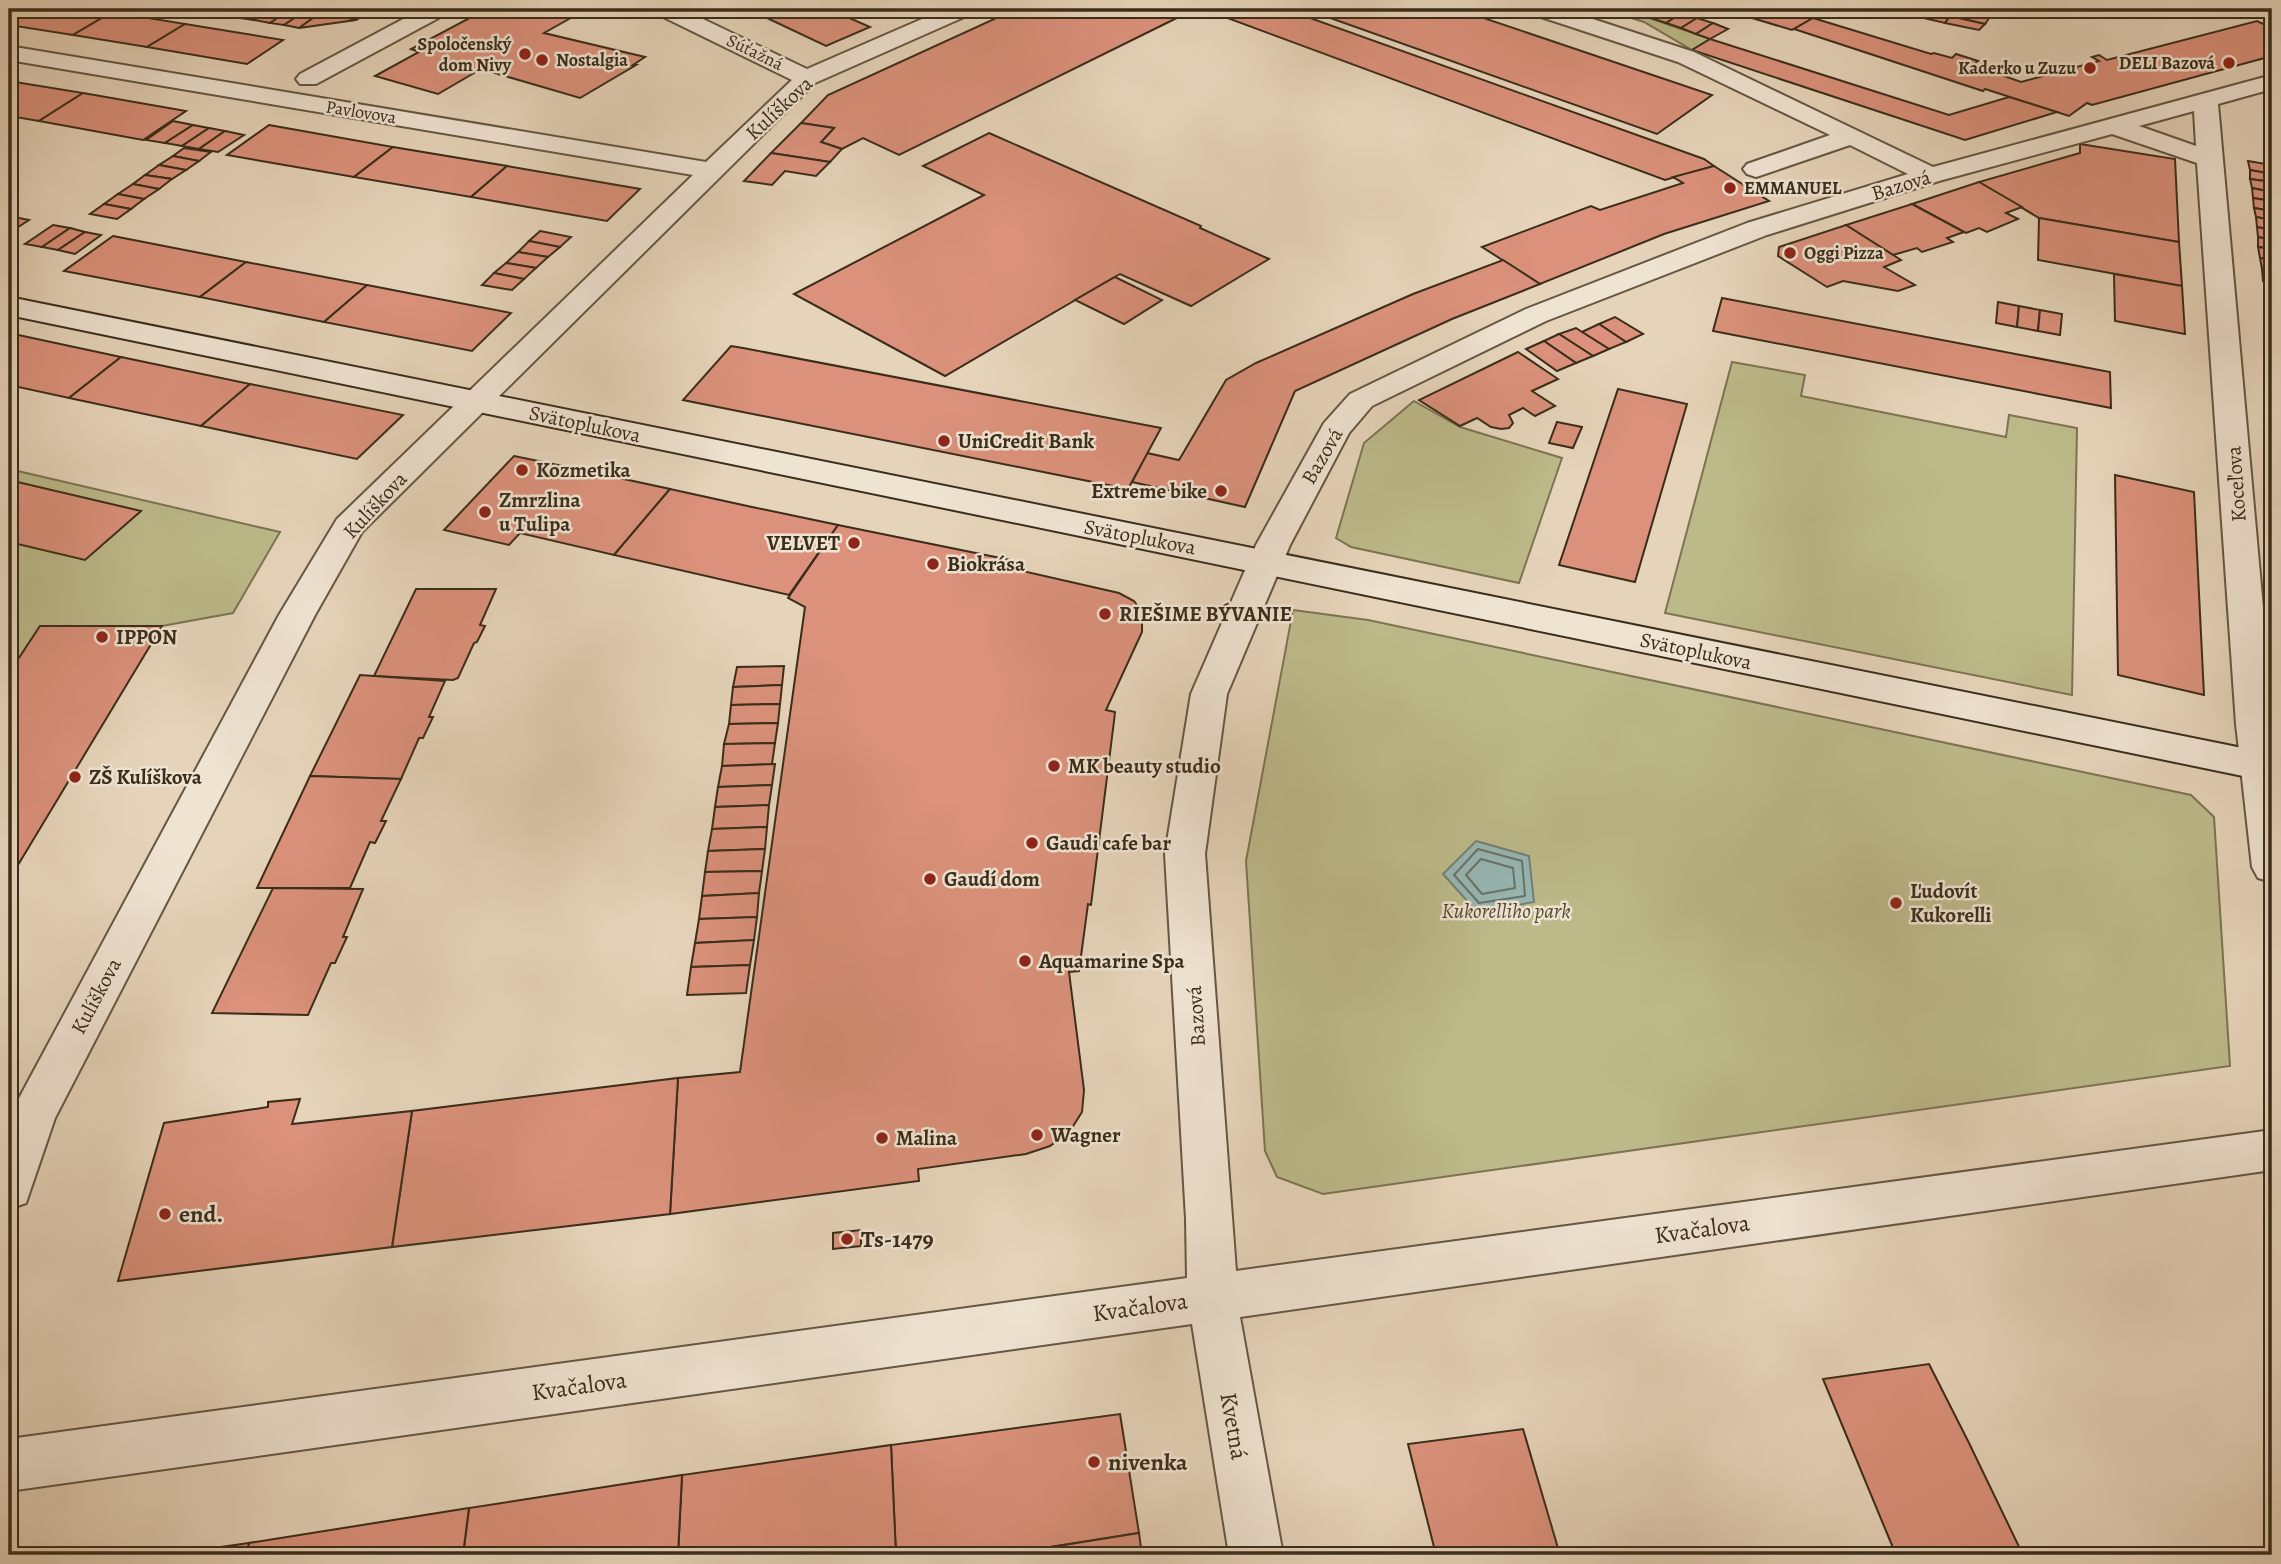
<svg xmlns="http://www.w3.org/2000/svg" width="2281" height="1564" font-family="Alegreya,serif">
	<rect width="100%" height="100%" fill="#e6d4ba"/>
	<filter id="stains"><feTurbulence type="fractalNoise" baseFrequency=".00286" numOctaves="4"/><feColorMatrix values="0 0 0 0 .2 0 0 0 0 .09 0 0 0 0 .02 0 0 0 .5 -.17"/></filter>
	<radialGradient id="worn" r=".72"><stop offset=".6" stop-color="#630" stop-opacity="0"/><stop offset="1" stop-color="#630" stop-opacity=".3"/></radialGradient>
	<g fill="#bdba8a" stroke="#7c7452" stroke-width="2">
		<path d="M1603 9H1632L1637 14 1710 39 1692 50 1644 22Z"/>
		<path d="M1732 362 1805 375 1801 396 2006 437 2009 415 2077 428 2072 695 1665 613Z"/>
		<path d="M1414 401 1460 427 1562 458 1519 583 1351 547 1336 538 1364 443Z"/>
		<path d="M9 469 280 532 233 613 162 626H40L9 673Z"/>
		<path d="M1293 610 1368 620 2191 795 2214 817 2230 1066 1323 1194 1277 1177 1265 1151 1246 861Z"/>
	</g>
	<path fill="#97b7b4" stroke="#728076" stroke-width="2" d="M1476 841 1529 856 1534 902 1477 912 1443 874Z"/>
	<g fill="none" stroke-linecap="round" stroke-linejoin="round">
		<g stroke="#687267" stroke-width="2">
			<path d="M1478 849 1522 861 1525 896 1479 903 1454 875Z"/>
			<path d="M1481 859 1513 868 1515 888 1482 894 1466 875Z"/>
		</g>
	</g>
	<g fill="#db917b" stroke="#3a2d1a" stroke-width="2">
		<path d="M24 9H90L112 12 73 35 9 25V17Z"/>
		<path d="M235 9H254L239 18 224 16Z"/>
		<path d="M254 9H272L254 20 239 18Z"/>
		<path d="M272 9 288 11 270 23 254 20Z"/>
		<path d="M345 9H352L369 13 356 20 333 14Z"/>
		<path d="M498 9 585 10 544 33 645 57 633 65H636L580 98 481 69 438 94 375 76 419 52 411 49 477 14 485 16Z"/>
		<path d="M746 9H791L767 18Z"/>
		<path d="M791 9H829L870 27 826 46 767 18Z"/>
		<path d="M1016 9H1195L899 155 863 138 842 149 821 142 834 128 801 123 828 95Z"/>
		<path d="M1209 9H1285L1704 159 1714 166 1665 180 1206 10Z"/>
		<path d="M1305 9H1457L1712 95 1657 134Z"/>
		<path d="M1644 9H1667L1651 18 1636 13Z"/>
		<path d="M1667 9 1682 13 1666 23 1651 18Z"/>
		<path d="M1722 9H1783L1813 18 1792 30Z"/>
		<path d="M1915 9H1918L1950 16 1945 23 1910 15Z"/>
		<path d="M1918 9H1950L1955 10 1950 16Z"/>
		<path d="M1982 9 1994 11 1989 18 1955 10Z"/>
		<path d="M1955 10 1989 18 1985 24 1950 16Z"/>
		<path d="M288 11 302 13 284 25 270 23Z"/>
		<path d="M112 12 185 24 147 47 73 35Z"/>
		<path d="M302 13 316 16 299 28 284 25Z"/>
		<path d="M1682 13 1697 18 1681 28 1666 23Z"/>
		<path d="M333 14 356 20 299 28 316 16Z"/>
		<path d="M1950 16 1985 24 1979 30 1945 23Z"/>
		<path d="M1697 18 1713 23 1696 34 1681 28Z"/>
		<path d="M1813 18 1931 54 1934 53 1952 58 1956 54 1978 61 1973 65 2021 82 2099 61 2092 57 2099 55 2107 60 2257 21 2272 28V56L2092 105 2087 103 2069 116 1985 89 1983 91 1794 29Z"/>
		<path d="M1713 23 1728 29 1710 39 1696 34Z"/>
		<path d="M185 24 283 40 247 64 147 47Z"/>
		<path d="M1710 39 1949 115 2009 97 2057 112 1965 140 1692 50Z"/>
		<path d="M9 81 83 93 39 121 9 116Z"/>
		<path d="M83 93 186 111 143 140 39 121Z"/>
		<path d="M173 121 193 125 165 143 146 140Z"/>
		<path d="M801 123 834 128 821 142 842 149 830 162 771 153Z"/>
		<path d="M193 125 209 128 182 146 165 143Z"/>
		<path d="M269 125 393 147 354 177 227 155Z"/>
		<path d="M209 128 225 131 199 149 182 146Z"/>
		<path d="M225 131 244 135 218 152 199 149Z"/>
		<path d="M989 133 1201 226 1200 228 1269 259 1191 306 1120 274 945 376 794 294 984 195 923 166Z"/>
		<path d="M2080 144 2175 159 2179 242 2039 218 1979 182 2080 153Z"/>
		<path d="M393 147 507 166 471 197 354 177Z"/>
		<path d="M184 148 211 152 199 161 173 156Z"/>
		<path d="M771 153 830 162 816 176 785 171 772 185 744 181Z"/>
		<path d="M173 156 199 161 186 170 159 165Z"/>
		<path d="M2248 161 2272 165V174L2250 170Z"/>
		<path d="M159 165 186 170 172 179 145 175Z"/>
		<path d="M507 166 640 189 607 221 471 197Z"/>
		<path d="M1714 166 1769 201 1664 234 1540 284 1482 247 1591 206 1600 210 1683 183 1673 177Z"/>
		<path d="M2250 170 2272 174V182L2250 179Z"/>
		<path d="M145 175 172 179 159 189 133 184Z"/>
		<path d="M2250 179 2272 182V192L2252 188Z"/>
		<path d="M1979 182 2022 207 2006 213 2018 219 1987 232 1979 228 1966 233 1912 204Z"/>
		<path d="M133 184 159 189 144 199 118 194Z"/>
		<path d="M2252 188 2272 192V201L2253 198Z"/>
		<path d="M118 194 144 199 131 209 104 204Z"/>
		<path d="M2253 198 2272 201V211L2254 208Z"/>
		<path d="M104 204 131 209 117 219 90 214Z"/>
		<path d="M1912 204 1964 232 1947 238 1953 242 1922 252 1917 248 1893 255 1846 225Z"/>
		<path d="M2254 208 2272 211V220L2256 217Z"/>
		<path d="M9 216 29 220 9 233Z"/>
		<path d="M2256 217 2272 220V230L2257 227Z"/>
		<path d="M2039 218 2179 242 2182 286 2038 260Z"/>
		<path d="M53 225 70 228 42 247 25 244Z"/>
		<path d="M1846 225 1901 260 1884 267 1915 285 1898 291 1843 281 1827 287 1778 256 1779 247Z"/>
		<path d="M2257 227 2272 230V240L2258 237Z"/>
		<path d="M70 228 85 232 58 250 42 247Z"/>
		<path d="M540 231 571 237 560 247 529 241Z"/>
		<path d="M85 232 101 235 75 254 58 250Z"/>
		<path d="M113 236 246 262 200 297 64 271Z"/>
		<path d="M2258 237 2272 240V249L2258 247Z"/>
		<path d="M529 241 560 247 548 257 518 252Z"/>
		<path d="M2258 247 2272 249V260L2260 258Z"/>
		<path d="M518 252 548 257 536 268 506 263Z"/>
		<path d="M2260 258 2272 260V271L2262 269Z"/>
		<path d="M1503 260 1540 284 1452 319 1295 391 1245 507 1132 482 1147 453 1179 460 1226 380 1256 363 1413 294Z"/>
		<path d="M246 262 367 285 324 322 200 297Z"/>
		<path d="M506 263 536 268 524 279 494 273Z"/>
		<path d="M2262 269 2272 271V282L2263 281Z"/>
		<path d="M494 273 524 279 512 290 482 285Z"/>
		<path d="M2114 274 2182 286 2185 334 2115 321Z"/>
		<path d="M1115 277 1162 300 1124 324 1075 300Z"/>
		<path d="M367 285 511 313 472 351 324 322Z"/>
		<path d="M1722 298 2110 372 2111 408 1713 331Z"/>
		<path d="M1998 302 2019 306 2017 327 1996 323Z"/>
		<path d="M2019 306 2040 310 2038 331 2017 327Z"/>
		<path d="M2040 310 2062 314 2060 335 2038 331Z"/>
		<path d="M1615 317 1643 334 1626 342 1599 324Z"/>
		<path d="M1599 324 1626 342 1609 349 1582 332Z"/>
		<path d="M1576 328 1582 332 1609 349 1593 356 1559 334Z"/>
		<path d="M9 333 121 357 69 398 9 385Z"/>
		<path d="M1559 334 1593 356 1576 363 1544 341Z"/>
		<path d="M1544 341 1576 363 1557 371 1526 349Z"/>
		<path d="M731 346 743 348 1161 428 1128 489 683 400Z"/>
		<path d="M1518 352 1558 379 1532 391 1555 406 1535 416 1523 408 1509 415 1513 423 1509 428 1501 429 1491 427 1477 418 1460 426 1419 400Z"/>
		<path d="M121 357 250 384 201 426 69 398Z"/>
		<path d="M250 384 403 415 357 459 201 426Z"/>
		<path d="M1618 389 1687 404 1635 582 1559 565Z"/>
		<path d="M1557 422 1582 427 1573 448 1549 443Z"/>
		<path d="M514 456 582 470 670 489 614 555 520 533 509 545 444 530Z"/>
		<path d="M2115 475 2194 492 2204 695 2118 675Z"/>
		<path d="M9 480 141 511 85 560 9 542Z"/>
		<path d="M670 489 752 507 838 525 789 595 614 555Z"/>
		<path d="M838 525 1010 560 1005 567 1119 593 1134 601 1142 612V632L1106 710 1115 712 1114 721 1091 905 1088 904 1079 971 1069 972 1084 1090 1082 1112 1070 1131 1050 1146 1026 1154 918 1169 919 1181 670 1214 678 1078 740 1072 805 607 788 598Z"/>
		<path d="M416 589H496L480 625 485 626 477 642 474 643 458 678 453 680 374 676Z"/>
		<path d="M40 626H162L9 880V673Z"/>
		<path d="M784 666 782 685 733 687 737 667Z"/>
		<path d="M360 675 445 681 429 717H433L423 738H419L401 779 310 776Z"/>
		<path d="M782 685 780 704 731 705 733 687Z"/>
		<path d="M780 704 778 723 729 724 731 705Z"/>
		<path d="M778 723 775 743 724 744 729 724Z"/>
		<path d="M775 743 772 764 722 766 724 744Z"/>
		<path d="M775 764 772 785 718 787 722 766Z"/>
		<path d="M310 776 401 779 381 821H386L375 843 370 842 350 888H257Z"/>
		<path d="M772 785 769 805 715 807 718 787Z"/>
		<path d="M769 805 767 827 712 829 715 807Z"/>
		<path d="M767 827 765 849 708 851 712 829Z"/>
		<path d="M765 849 762 871 705 872 708 851Z"/>
		<path d="M762 871 759 893 702 896 705 872Z"/>
		<path d="M273 888 363 889 343 937H347L335 963H331L308 1015 212 1013Z"/>
		<path d="M759 893 757 917 699 919 702 896Z"/>
		<path d="M757 917 754 940 695 943 699 919Z"/>
		<path d="M754 940 750 965 691 967 695 943Z"/>
		<path d="M750 965 746 993 687 995 691 967Z"/>
		<path d="M678 1078 670 1214 392 1247 412 1111Z"/>
		<path d="M300 1099 292 1124 412 1111 392 1247 118 1281 164 1123 268 1107V1102Z"/>
		<path d="M861 1230V1246L833 1249V1233Z"/>
		<path d="M1929 1364 1969 1443 2023 1555H1896L1823 1379Z"/>
		<path d="M1120 1414 1139 1533 998 1555H896L891 1445Z"/>
		<path d="M1523 1429 1560 1555H1436L1408 1444Z"/>
		<path d="M891 1445 896 1555H678L682 1475Z"/>
		<path d="M682 1475 678 1555H463L469 1508Z"/>
		<path d="M469 1508 463 1555H246L249 1543Z"/>
		<path d="M1139 1533 1142 1555H1014V1553Z"/>
		<path d="M249 1543 246 1555H165Z"/>
	</g>
	<g fill="none" stroke-linecap="round" stroke-linejoin="round">
		<defs>
			<g id="street">
				<path d="M422 9H449L446 14 316 84H300L296 79 300 74Z"/>
				<path d="M654 9H682L807 69 945 9H974L971 14 815 83 362 532 315 615 55 1118 26 1203 9 1209 10 1115 279 615 337 519 693 175 9 60V46L706 162 792 80 657 14Z"/>
				<path d="M1529 9H1562L1694 52 1933 167 2272 75V89L2218 104 2272 709V882L2258 878 2252 867 2236 724 2197 163 2112 134 1939 181 1767 235 1546 321 1372 406 1349 433 1290 545 1227 694 1205 854 1236 1271 2272 1130V1170L1240 1317 1283 1555H1229L1192 1324 9 1491V1439L1187 1278 1186 1219 1165 854 1191 694 1256 545 1324 423 1350 394 1526 309 1747 223 1908 174 1850 145 1765 174 1756 177 1747 174 1743 169 1747 164 1830 135 1678 62 1532 14ZM2194 111 2196 146 2139 126Z"/>
			</g>
			<path id="secondary" d="M9 297 2272 754V782L9 315Z"/>
		</defs>
		<use href="#street" stroke="#655742" stroke-width="4"/>
		<use href="#secondary" stroke="#3a2d1a" stroke-width="4"/>
		<use href="#street" fill="#efe3d2" fill-rule="evenodd"/>
		<use href="#secondary" fill="#efe3d2" fill-rule="evenodd"/>
	</g>
	<g fill="#8f2418" stroke="#efe3d2" stroke-width="2.5">
		<circle cx="525" cy="54" r="7"/>
		<circle cx="542" cy="60" r="7"/>
		<circle cx="2229" cy="63" r="7"/>
		<circle cx="2090" cy="68" r="7"/>
		<circle cx="1730" cy="188" r="7"/>
		<circle cx="1790" cy="253" r="7"/>
		<circle cx="944" cy="441" r="7"/>
		<circle cx="522" cy="470" r="7"/>
		<circle cx="1221" cy="491" r="7"/>
		<circle cx="485" cy="512" r="7"/>
		<circle cx="854" cy="543" r="7"/>
		<circle cx="933" cy="564" r="7"/>
		<circle cx="1105" cy="614" r="7"/>
		<circle cx="102" cy="637" r="7"/>
		<circle cx="1054" cy="766" r="7"/>
		<circle cx="75" cy="777" r="7"/>
		<circle cx="1032" cy="843" r="7"/>
		<circle cx="930" cy="879" r="7"/>
		<circle cx="1896" cy="903" r="7"/>
		<circle cx="1025" cy="961" r="7"/>
		<circle cx="1037" cy="1135" r="7"/>
		<circle cx="882" cy="1138" r="7"/>
		<circle cx="165" cy="1214" r="7"/>
		<circle cx="847" cy="1239" r="7"/>
		<circle cx="1094" cy="1462" r="7"/>
	</g>
	<g text-anchor="middle" stroke-width="5" stroke-linejoin="round" paint-order="stroke">
		<g font-size="18" font-weight="bold" fill="#3a2d1a" stroke="#efe3d2" text-anchor="end">
			<text x="511" y="50">Spoločenský<tspan x="511" dy="21">dom Nivy</tspan></text>
			<text x="556" y="66" text-anchor="start">Nostalgia</text>
			<text x="2215" y="69">DELI Bazová</text>
			<text x="2076" y="74">Kaderko u Zuzu</text>
			<text x="1744" y="194" text-anchor="start">EMMANUEL</text>
			<text x="1804" y="259" text-anchor="start">Oggi Pizza</text>
		</g>
		<g font-size="18" fill="#3a2d1a" stroke="#efe3d2">
			<text transform="translate(755 52) rotate(26)" y="6">Súťažná</text>
			<text transform="translate(361 112) rotate(9)" y="6">Pavlovova</text>
		</g>
		<g font-size="21" fill="#3a2d1a" stroke="#efe3d2">
			<text transform="translate(779 108) rotate(-43)" y="7">Kulíškova</text>
			<text transform="translate(1901 185) rotate(-17)" y="7">Bazová</text>
			<text transform="translate(585 424) rotate(12)" y="7">Svätoplukova</text>
			<text transform="translate(1322 456) rotate(-60)" y="7">Bazová</text>
			<text transform="translate(2236 484) rotate(-94)" y="7">Koceľova</text>
			<text transform="translate(375 505) rotate(-47)" y="7">Kulíškova</text>
			<text transform="translate(1140 537) rotate(11)" y="7">Svätoplukova</text>
			<text transform="translate(1696 651) rotate(12)" y="7">Svätoplukova</text>
			<text transform="translate(96 996) rotate(-62)" y="7">Kulíškova</text>
			<text transform="translate(1196 1016) rotate(-94)" y="7">Bazová</text>
		</g>
		<g font-size="21" font-weight="bold" fill="#3a2d1a" stroke="#efe3d2" text-anchor="start">
			<text x="958" y="448">UniCredit Bank</text>
			<text x="536" y="477">Kozmetika</text>
			<text x="1207" y="498" text-anchor="end">Extreme bike</text>
			<text x="499" y="507">Zmrzlina<tspan x="499" dy="24">u Tulipa</tspan></text>
			<text x="840" y="550" text-anchor="end">VELVET</text>
			<text x="947" y="571">Biokrása</text>
			<text x="1119" y="621">RIEŠIME BÝVANIE</text>
			<text x="116" y="644">IPPON</text>
			<text x="1068" y="773">MK beauty studio</text>
			<text x="89" y="784">ZŠ Kulíškova</text>
			<text x="1046" y="850">Gaudi cafe bar</text>
			<text x="944" y="886">Gaudí dom</text>
			<text x="1910" y="898">Ľudovít<tspan x="1910" dy="24">Kukorelli</tspan></text>
			<text x="1039" y="968">Aquamarine Spa</text>
			<text x="1051" y="1142">Wagner</text>
			<text x="896" y="1145">Malina</text>
		</g>
		<g font-size="21" font-style="italic" fill="#544930" stroke="#efe3d2">
			<text x="1506" y="918">Kukorelliho park</text>
		</g>
		<g font-size="24" font-weight="bold" fill="#3a2d1a" stroke="#efe3d2" text-anchor="start">
			<text x="179" y="1222">end.</text>
			<text x="861" y="1247">Ts-1479</text>
			<text x="1108" y="1470">nivenka</text>
		</g>
		<g font-size="24" fill="#3a2d1a" stroke="#efe3d2">
			<text transform="translate(1702 1229) rotate(-8)" y="8">Kvačalova</text>
			<text transform="translate(1140 1307) rotate(-8)" y="8">Kvačalova</text>
			<text transform="translate(579 1386) rotate(-8)" y="8">Kvačalova</text>
			<text transform="translate(1234 1426) rotate(80)" y="8">Kvetná</text>
		</g>
	</g>
	<rect width="2281" height="1564" fill="none" stroke="#e6d4ba" stroke-width="35"/>
	<rect x="10" y="10" width="2260" height="1543" fill="none" stroke="#3a2d1a" stroke-width="3.5"/>
	<rect x="18" y="18" width="2246" height="1529" fill="none" stroke="#3a2d1a" stroke-width="2"/>
	<rect width="100%" height="100%" filter="url(#stains)"/>
	<rect width="100%" height="100%" fill="url(#worn)"/>
</svg>
